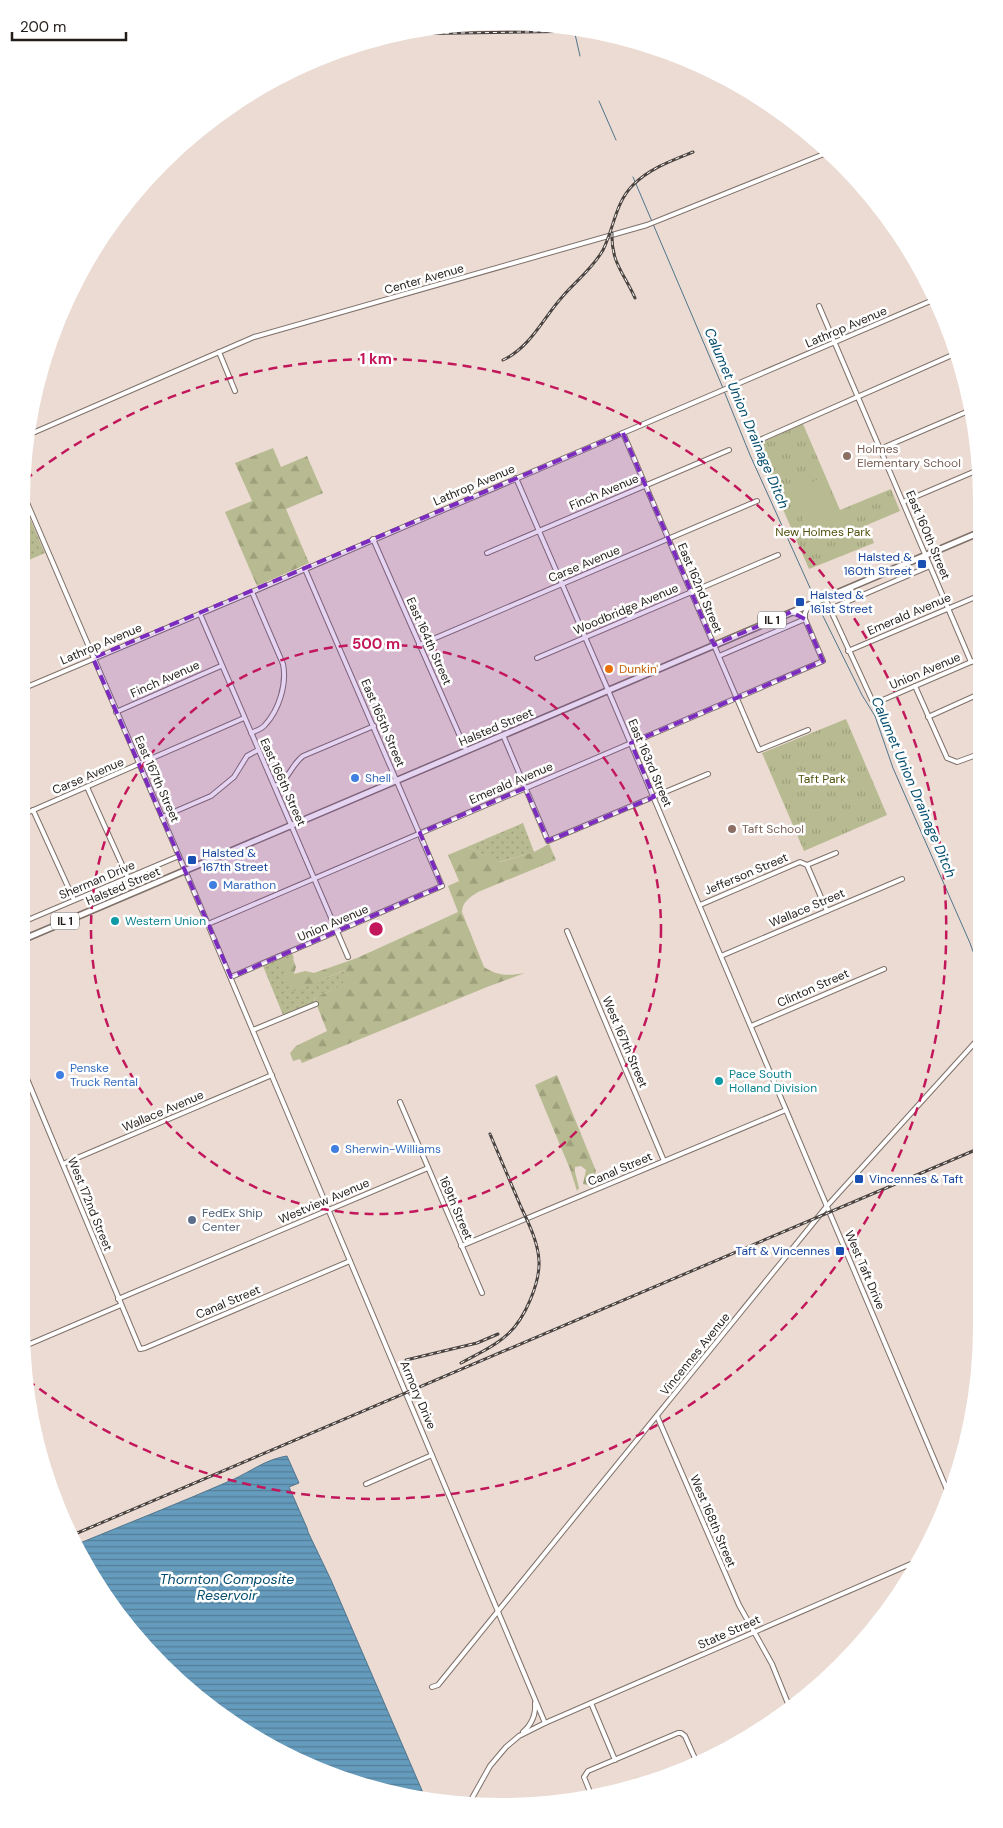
<svg xmlns="http://www.w3.org/2000/svg" width="1003" height="1828" font-family="'DM Sans',sans-serif">
	<defs>
		<pattern id="grass-dots" width="8" height="8" patternUnits="userSpaceOnUse" patternTransform="scale(1.25)"><rect width="8" height="8" fill="#b8bb91"/><path d="M2 2h.1M6 6h.1" fill="none" stroke="#9ea07c" stroke-width="1.8" stroke-linecap="round"/></pattern>
		<pattern id="forest-firs" width="22" height="20" patternUnits="userSpaceOnUse" patternTransform="scale(1.25)"><rect width="22" height="20" fill="#b8bb91"/><path d="M5 1l3.5 6h-7zM16 11l3.5 6h-7z" fill="#9ea07c"/></pattern>
		<pattern id="park-tufts" width="24" height="20" patternUnits="userSpaceOnUse" patternTransform="scale(1.25)"><rect width="24" height="20" fill="#b8bb91"/><path d="M3 7l-1-3M5 7V3M7 7l1-3M15 17l-1-3M17 17v-4M19 17l1-3" fill="none" stroke="#9ea07c"/></pattern>
		<pattern id="water-rules" width="6" height="5" patternUnits="userSpaceOnUse" patternTransform="scale(1.25)"><rect width="6" height="5" fill="#659bbc"/><path d="M0 2.5h6" fill="none" stroke="#537e98"/></pattern>
	</defs>
	<rect width="100%" height="100%" fill="#ebdbd3"/>
	<g fill="url(#grass-dots)">
		<path d="M25 507 45 553 22 563V508Z"/>
		<path d="M523 823 534 852 499 862 467 847Z"/>
		<path d="M292 953 294 959 290 958 292 991 346 970 348 974 342 986 314 998 315 1002 283 1015 263 966Z"/>
	</g>
	<g fill="url(#forest-firs)">
		<path d="M273 448 281 467 307 456 323 493 286 509 309 563 257 586 225 512 252 501 235 463Z"/>
		<path d="M549 844 556 860 478 892C470 897 462 902 462 912L484 967C497 976 509 976 525 973L487 987 302 1063 300 1059 293 1061 290 1053 296 1046 327 1031 314 998 341 986 348 974 345 970 292 992 281 963 284 960 290 957 293 959 296 967 294 974 305 971 314 973 357 958 458 912 448 886 459 881 448 855 467 847 500 862 534 852Z"/>
		<path d="M557 1075 596 1171 595 1175 596 1184 590 1186 583 1184 586 1170 581 1166 575 1167V1172L579 1188 577 1191 570 1169 535 1085Z"/>
	</g>
	<g fill="url(#park-tufts)">
		<path d="M803 424 840 510 891 489 900 511 867 525 874 543 809 569 755 445Z"/>
		<path d="M846 719 887 815 804 851 762 753Z"/>
	</g>
	<path fill="#b8bb91" d="M825 477 844 527 810 539 792 490Z"/>
	<path fill="url(#water-rules)" stroke="#51758b" d="M287 1456 299 1483 289 1487 307 1528 308 1532 331 1580 424 1795 377 1790 234 1726 120 1619 80 1543C131 1522 182 1502 232 1480 250 1472 266 1459 287 1456Z"/>
	<g fill="none" stroke-linecap="round" stroke-linejoin="round">
		<g stroke="#51758b" stroke-width="1">
			<path d="M575 34 580 56"/>
			<path d="M599 101 616 140"/>
			<path d="M633 177 723 388"/>
			<path d="M724 391 750 455 816 601"/>
			<path d="M817 604 862 695 875 716 893 768 970 943 979 968"/>
		</g>
		<defs>
			<g id="minor">
				<path d="M819 306 971 662"/>
				<path d="M219 352 235 391"/>
				<path d="M623 433 759 750 808 730"/>
				<path d="M28 435 254 337 647 225 829 152"/>
				<path d="M753 443 957 353"/>
				<path d="M880 449 971 410"/>
				<path d="M516 478 608 690 948 1492"/>
				<path d="M22 491 185 870 545 1723"/>
				<path d="M903 502 978 470"/>
				<path d="M373 539 466 750"/>
				<path d="M487 553 729 450"/>
				<path d="M825 598 872 700 878 702 978 659"/>
				<path d="M830 609 930 566"/>
				<path d="M200 614 348 957"/>
				<path d="M805 619V613L809 605"/>
				<path d="M419 645 757 501"/>
				<path d="M848 651 978 596"/>
				<path d="M719 656 805 619"/>
				<path d="M537 658 778 555"/>
				<path d="M915 686 947 758 957 762 979 754"/>
				<path d="M22 689 252 592 933 300"/>
				<path d="M116 712 221 666"/>
				<path d="M928 717 979 694"/>
				<path d="M251 733C255 731 262 729 265 725 279 710 287 684 283 664L252 592"/>
				<path d="M503 735 548 841 708 774"/>
				<path d="M275 786C289 780 291 765 303 756L374 726"/>
				<path d="M87 787 128 878"/>
				<path d="M33 810 74 900"/>
				<path d="M22 815 244 718"/>
				<path d="M162 817 211 796 234 777 247 756 258 750"/>
				<path d="M807 865 836 853"/>
				<path d="M700 905 800 862 807 865 827 911"/>
				<path d="M22 919 29 937"/>
				<path d="M23 922 179 856"/>
				<path d="M208 924 823 661 805 619 800 614 793 613"/>
				<path d="M567 931 664 1161"/>
				<path d="M721 956 902 879"/>
				<path d="M231 977 442 886 305 569"/>
				<path d="M751 1026 884 969"/>
				<path d="M253 1030 316 1004"/>
				<path d="M22 1067 140 1349 145 1348 350 1261"/>
				<path d="M400 1102 482 1293"/>
				<path d="M63 1164 272 1075"/>
				<path d="M461 1246 786 1110"/>
				<path d="M118 1299 428 1168"/>
				<path d="M25 1346 121 1305"/>
				<path d="M657 1416 739 1605 772 1664 789 1706"/>
				<path d="M366 1484 432 1455"/>
				<path d="M432 1687 438 1685 827 1206 980 1037"/>
				<path d="M591 1703 615 1760"/>
				<path d="M523 1732C532 1724 536 1715 535 1703"/>
				<path d="M590 1792 584 1777 588 1771 678 1733H681L685 1736 697 1763"/>
				<path d="M471 1800 490 1766 506 1747 519 1736 545 1723 920 1560"/>
			</g>
			<path id="major" d="M22 940 978 533"/>
		</defs>
		<use href="#minor" stroke="#7f716a" stroke-width="6"/>
		<use href="#major" stroke="#7f716a" stroke-width="8"/>
		<use href="#minor" stroke="#fff" stroke-width="4"/>
		<use href="#major" stroke="#fff" stroke-width="5"/>
		<defs>
			<g id="rail">
				<path d="M464 23H488"/>
				<path d="M397 34 588 31"/>
				<path d="M612 233C611 263 624 273 635 298"/>
				<path d="M503 360C531 347 543 318 563 296 576 281 593 268 603 250 614 228 615 203 633 185 650 168 673 160 693 152"/>
				<path d="M406 1360 477 1343 498 1334"/>
				<path d="M461 1363C477 1354 496 1346 509 1333 525 1318 540 1283 539 1261 538 1242 529 1224 521 1207 511 1183 500 1158 490 1134"/>
				<path d="M75 1534 980 1148"/>
			</g>
		</defs>
		<use href="#rail" stroke="#4b433f" stroke-width="3"/>
		<use href="#rail" stroke="#fff" stroke-width="1" stroke-dasharray="4" stroke-linecap="butt"/>
	</g>
	<path fill="#7b2cbf" fill-opacity="0.2" stroke="#7b2cbf" stroke-width="4" stroke-dasharray="10 6" stroke-linejoin="round" d="M623 433 714 645 791 612 805 619 823 661 631 743 654 797 548 841 525 788 420 833 442 886 231 977 93 658Z"/>
	<g fill="none" stroke="#c2185b" stroke-width="2.5" stroke-dasharray="9 6">
		<circle cx="376" cy="929" r="285"/>
		<path d="M25 480A570 570 0 1 1 33 1384"/>
	</g>
	<g fill="#8d6e63" stroke="#fff" stroke-width="2">
		<circle cx="847" cy="456" r="5"/>
		<circle cx="732" cy="829" r="5"/>
	</g>
	<g fill="#1a4fb4" stroke="#fff" stroke-width="2">
		<rect x="917" y="559" width="10" height="10" rx="2.5"/>
		<rect x="795" y="597" width="10" height="10" rx="2.5"/>
		<rect x="187" y="855" width="10" height="10" rx="2.5"/>
		<rect x="854" y="1174" width="10" height="10" rx="2.5"/>
		<rect x="835" y="1246" width="10" height="10" rx="2.5"/>
	</g>
	<circle fill="#e8710a" stroke="#fff" stroke-width="2" cx="609" cy="669" r="5"/>
	<g fill="#3f7fe0" stroke="#fff" stroke-width="2">
		<circle cx="355" cy="778" r="5"/>
		<circle cx="213" cy="885" r="5"/>
		<circle cx="60" cy="1075" r="5"/>
		<circle cx="335" cy="1149" r="5"/>
	</g>
	<g fill="#0f9aa8" stroke="#fff" stroke-width="2">
		<circle cx="115" cy="921" r="5"/>
		<circle cx="719" cy="1081" r="5"/>
	</g>
	<circle fill="#5c6f8a" stroke="#fff" stroke-width="2" cx="192" cy="1220" r="5"/>
	<g text-anchor="middle" stroke-width="5" stroke-linejoin="round" paint-order="stroke">
		<g fill="#fff" stroke="#65615f" stroke-width="1">
			<rect x="758" y="611.5" width="28" height="17" rx="4"/>
			<rect x="51" y="912.5" width="28" height="17" rx="4"/>
		</g>
		<g font-size="11" font-weight="bold" fill="#231d1a">
			<text x="772" y="624">IL 1</text>
			<text x="65" y="925">IL 1</text>
		</g>
		<g font-size="12" fill="#231d1a" stroke="#fff">
			<text transform="translate(424 279) rotate(-16)" y="4">Center Avenue</text>
			<text transform="translate(846 327) rotate(-23)" y="4">Lathrop Avenue</text>
			<text transform="translate(474 485) rotate(-23)" y="4">Lathrop Avenue</text>
			<text transform="translate(604 492) rotate(-23)" y="4">Finch Avenue</text>
			<text transform="translate(928 535) rotate(67)" y="4">East 160th Street</text>
			<text transform="translate(584 564) rotate(-23)" y="4">Carse Avenue</text>
			<text transform="translate(700 588) rotate(67)" y="4">East 162nd Street</text>
			<text transform="translate(626 609) rotate(-23)" y="4">Woodbridge Avenue</text>
			<text transform="translate(909 614) rotate(-23)" y="4">Emerald Avenue</text>
			<text transform="translate(429 641) rotate(66)" y="4">East 164th Street</text>
			<text transform="translate(101 644) rotate(-23)" y="4">Lathrop Avenue</text>
			<text transform="translate(925 671) rotate(-23)" y="4">Union Avenue</text>
			<text transform="translate(165 679) rotate(-24)" y="4">Finch Avenue</text>
			<text transform="translate(383 723) rotate(67)" y="4">East 165th Street</text>
			<text transform="translate(496 727) rotate(-23)" y="4">Halsted Street</text>
			<text transform="translate(650 763) rotate(67)" y="4">East 163rd Street</text>
			<text transform="translate(88 776) rotate(-23)" y="4">Carse Avenue</text>
			<text transform="translate(157 779) rotate(66)" y="4">East 167th Street</text>
			<text transform="translate(283 782) rotate(66)" y="4">East 166th Street</text>
			<text transform="translate(511 783) rotate(-23)" y="4">Emerald Avenue</text>
			<text transform="translate(746 874) rotate(-23)" y="4">Jefferson Street</text>
			<text transform="translate(97 880) rotate(-23)" y="4">Sherman Drive</text>
			<text transform="translate(123 886) rotate(-23)" y="4">Halsted Street</text>
			<text transform="translate(807 908) rotate(-23)" y="4">Wallace Street</text>
			<text transform="translate(333 923) rotate(-23)" y="4">Union Avenue</text>
			<text transform="translate(813 988) rotate(-24)" y="4">Clinton Street</text>
			<text transform="translate(625 1042) rotate(67)" y="4">West 167th Street</text>
			<text transform="translate(163 1111) rotate(-23)" y="4">Wallace Avenue</text>
			<text transform="translate(620 1169) rotate(-23)" y="4">Canal Street</text>
			<text transform="translate(324 1201) rotate(-23)" y="4">Westview Avenue</text>
			<text transform="translate(90 1204) rotate(68)" y="4">West 172nd Street</text>
			<text transform="translate(456 1208) rotate(67)" y="4">169th Street</text>
			<text transform="translate(865 1270) rotate(67)" y="4">West Taft Drive</text>
			<text transform="translate(228 1302) rotate(-23)" y="4">Canal Street</text>
			<text transform="translate(695 1354) rotate(-51)" y="4">Vincennes Avenue</text>
			<text transform="translate(418 1395) rotate(67)" y="4">Armory Drive</text>
			<text transform="translate(713 1521) rotate(67)" y="4">West 168th Street</text>
			<text transform="translate(729 1632) rotate(-24)" y="4">State Street</text>
		</g>
		<g font-size="12" fill="#785e54" stroke="#fff" text-anchor="start">
			<text x="857" y="453">Holmes<tspan x="857" dy="14">Elementary School</tspan></text>
			<text x="742" y="833">Taft School</text>
		</g>
		<g font-size="12" fill="#525311" stroke="#fff">
			<text x="823" y="536">New Holmes Park</text>
			<text x="822" y="783">Taft Park</text>
		</g>
		<g font-size="12" fill="#164399" stroke="#fff" text-anchor="start">
			<text x="912" y="561" text-anchor="end">Halsted &amp;<tspan x="912" dy="14">160th Street</tspan></text>
			<text x="810" y="599">Halsted &amp;<tspan x="810" dy="14">161st Street</tspan></text>
			<text x="202" y="857">Halsted &amp;<tspan x="202" dy="14">167th Street</tspan></text>
			<text x="869" y="1183">Vincennes &amp; Taft</text>
			<text x="830" y="1255" text-anchor="end">Taft &amp; Vincennes</text>
		</g>
		<g font-size="12" fill="#c56008" stroke="#fff" text-anchor="start">
			<text x="619" y="673">Dunkin'</text>
		</g>
		<g font-size="12" fill="#366cbe" stroke="#fff" text-anchor="start">
			<text x="365" y="782">Shell</text>
			<text x="223" y="889">Marathon</text>
			<text x="70" y="1072">Penske<tspan x="70" dy="14">Truck Rental</tspan></text>
			<text x="345" y="1153">Sherwin-Williams</text>
		</g>
		<g font-size="12" fill="#0d838f" stroke="#fff" text-anchor="start">
			<text x="125" y="925">Western Union</text>
			<text x="729" y="1078">Pace South<tspan x="729" dy="14">Holland Division</tspan></text>
		</g>
		<g font-size="12" fill="#4e5e75" stroke="#fff" text-anchor="start">
			<text x="202" y="1217">FedEx Ship<tspan x="202" dy="14">Center</tspan></text>
		</g>
		<g font-size="14" font-style="italic" fill="#054d6e" stroke="#fff">
			<text transform="translate(747 418) rotate(67)" y="5">Calumet Union Drainage Ditch</text>
			<text transform="translate(914 787) rotate(67)" y="5">Calumet Union Drainage Ditch</text>
			<text x="227" y="1584">Thornton Composite<tspan x="227" dy="16">Reservoir</tspan></text>
		</g>
	</g>
	<path d="M0 0H1003V1828H0ZM501 30H502A471 471 0 0 1 973 501V1327A471 471 0 0 1 502 1798H501A471 471 0 0 1 30 1327V501A471 471 0 0 1 501 30Z" fill="#fff" fill-rule="evenodd"/>
	<circle cx="376" cy="929" r="8" fill="#c2185b" stroke="#fff" stroke-width="2.5"/>
	<g font-size="15" text-anchor="middle" font-weight="bold" fill="#c2185b" stroke="#fff" stroke-width="5" stroke-linejoin="round" paint-order="stroke">
		<text x="376" y="364">1 km</text>
		<text x="376" y="649">500 m</text>
	</g>
	<path d="M12 32v8h114v-8" fill="none" stroke="#231d1a" stroke-width="2.5"/>
	<text x="20" y="32" font-size="15" fill="#231d1a" stroke="#ffffff" stroke-width="4" paint-order="stroke">200 m</text>
</svg>
